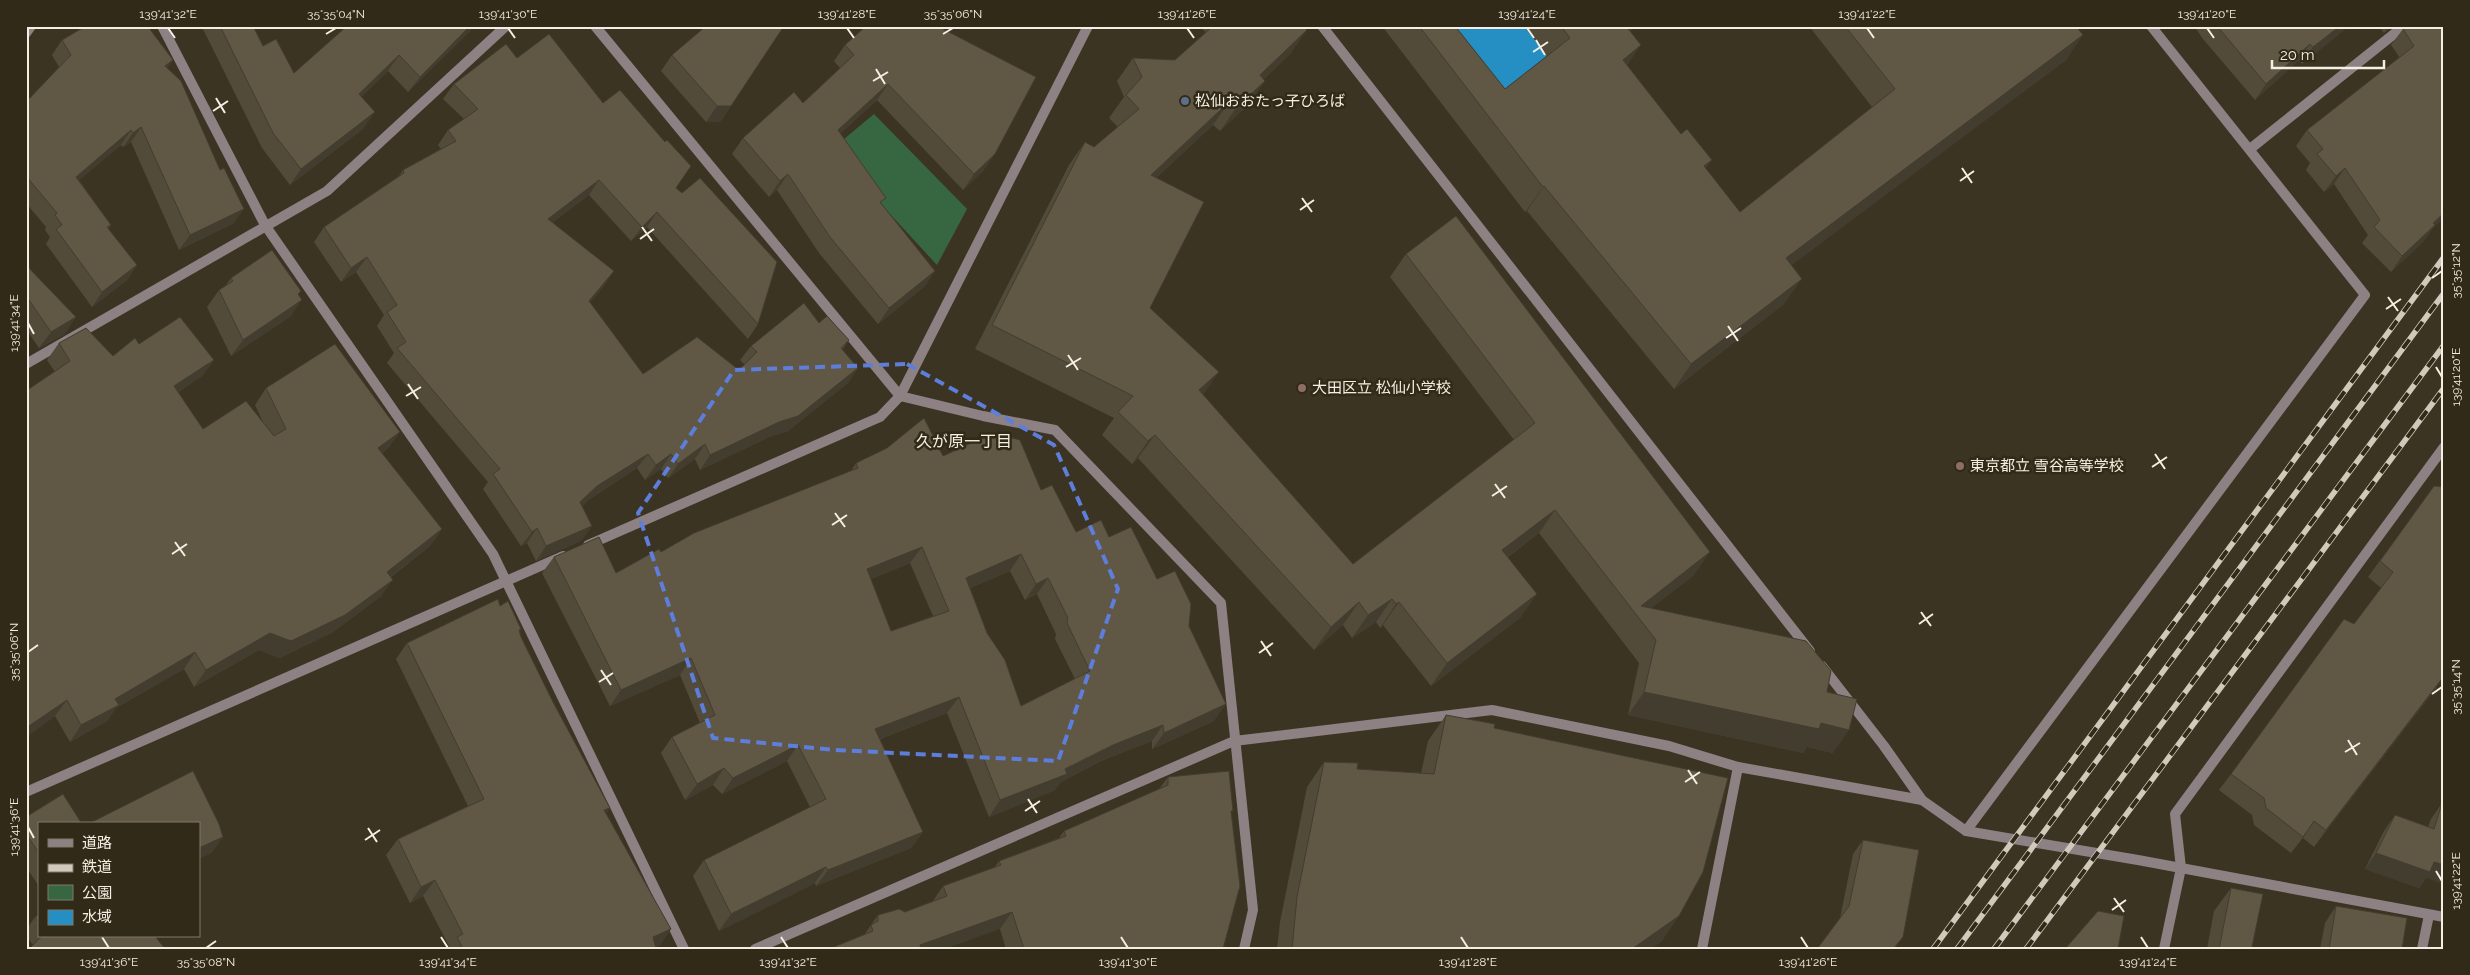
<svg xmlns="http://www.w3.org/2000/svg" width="2470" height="975" font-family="Raleway,'Noto Sans JP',sans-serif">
	<rect width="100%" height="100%" fill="#3c3422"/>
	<path fill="#376741" d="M874 114 967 209 937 265 831 150Z"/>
	<path fill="#258ec3" d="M1419 26H1524L1553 63 1488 114Z"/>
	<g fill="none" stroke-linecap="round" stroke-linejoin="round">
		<g stroke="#8d8184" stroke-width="10">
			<path d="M162 26 265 225 493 554 684 949"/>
			<path d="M595 26 900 396 983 416 1055 430 1221 603 1253 910 1244 949"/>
			<path d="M1322 26 1810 651"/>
			<path d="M26 33 31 26"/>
			<path d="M2250 149 2404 26"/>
			<path d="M26 364 327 191 506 26"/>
			<path d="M588 545 880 417 900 396 1088 26"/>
			<path d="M1822 666 1884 746 1922 800 1966 831 2138 860 2444 917"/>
			<path d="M26 792 563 556"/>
			<path d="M1966 831 2365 295 2151 26"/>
			<path d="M755 949 1234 741 1492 710 1669 746 1738 767 1922 800"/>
			<path d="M1702 949 1738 767"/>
			<path d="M2164 949 2181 868 2175 814 2444 447"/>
			<path d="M2422 949 2429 915"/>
		</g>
		<defs>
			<g id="rail">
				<path d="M1933 949 2444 257"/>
				<path d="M1957 949 2444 293"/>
				<path d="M1994 949 2444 345"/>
				<path d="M2026 949 2444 388"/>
			</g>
		</defs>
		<use href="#rail" stroke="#d0cabd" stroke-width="5.5"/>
		<use href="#rail" stroke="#322a18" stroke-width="4" stroke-dasharray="11" stroke-linecap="butt"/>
	</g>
	<g fill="#534b3a" fill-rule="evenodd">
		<path d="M83 26H152L150 29 167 68 234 223 179 250 131 142 123 147 121 145 79 180 111 225 108 229 137 265 127 280 92 307 46 244 50 237 45 230 46 227 26 203V102L59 67 52 55 62 40 82 28Z"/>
		<path d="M200 26H253L263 46 294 73 471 30 408 92 388 71 361 97 364 128 290 185 262 148 204 31Z"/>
		<path d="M1200 26H1304L1291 53 1264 79 1249 104 1220 131 1213 125 1156 178 1150 308 1203 395 1353 564 1514 440 1390 277 1406 254 1694 575 1651 608 1827 692 1833 753 1807 747 1803 753 1628 715 1639 663 1539 533 1508 557 1521 617 1431 686 1383 625 1380 628 1376 622 1352 638 1343 625 1314 650 1138 458 1132 464 1102 435 1114 418 975 349 1069 165 1085 142 1094 147 1118 127 1109 118 1124 97 1117 81 1133 58 1175 60 1206 33Z"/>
		<path d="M1382 26H1455L1505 89 1547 56 1524 26H1636L1630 31 1627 65 1706 169 1740 212 1872 107 1809 26H1981L1983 29 2066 60 1791 265 1784 304 1674 389 1527 211 1525 212Z"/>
		<path d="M2194 26H2349L2302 64 2299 60 2255 100 2203 39Z"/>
		<path d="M2379 26H2393L2384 33Z"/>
		<path d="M2444 26 2440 221 2432 229 2424 241 2391 272 2362 243 2368 235 2334 184 2324 192 2306 170 2310 163 2296 146 2307 130 2400 58 2391 45 2403 29Z"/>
		<path d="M943 29 984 170 963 190 877 100 840 134 882 204 935 271 924 287 878 324 819 253 777 190 769 197 732 154 743 138 803 103 840 68 834 61 845 45Z"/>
		<path d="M672 55 731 106 720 122H706L661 71Z"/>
		<path d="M517 58 603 103 676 188 758 324 748 339 647 227 631 241 589 195 553 222 604 286 590 302 643 374 739 370 745 365 740 360 751 346 819 323 849 340 842 350 858 368 848 383 788 431 769 437 700 470 695 459 668 478 661 469 645 480 637 468 587 501 582 506 592 526 581 541 536 561 527 543 521 546 483 489 488 482 387 363 394 353 377 326 384 315 356 272 341 282 314 242 324 227 399 176 403 170 441 149 438 145 448 130 464 119 443 99 454 84Z"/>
		<path d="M26 265 65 334 39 348 26 329Z"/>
		<path d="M231 278 301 291 299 294 291 316 231 356 207 307 219 290 226 285Z"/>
		<path d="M59 343 113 356 139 344 214 360 202 376 178 392 203 429 263 422 255 405 266 388 400 432 388 448 382 453 442 529 430 546 391 577 381 596 333 632 280 658 259 650 194 687 184 669 116 708 107 721 70 742 55 716 26 737V391L55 372 47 360Z"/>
		<path d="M943 456 1041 490 1076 532 1109 537 1157 579 1189 626 1214 721 1152 749V741L1101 761 1061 782 1055 790 989 817 947 713 880 739 923 832 911 848 816 886 815 883 719 931 693 876 704 860 810 807 787 761 722 794 713 785 685 800 661 753 672 737 700 723 680 675 610 706 542 573 554 557 616 573 661 552 851 471 856 463ZM910 563 933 616 891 631 871 579ZM1010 571 1025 600 1037 594 1056 634 1055 639 1075 679 1021 706 987 633 970 588Z"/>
		<path d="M2434 486 2437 687 2314 847 2303 838 2291 853 2254 825 2252 815 2219 790 2231 774 2354 624 2381 588 2368 577Z"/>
		<path d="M500 606 521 629 520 631 521 637 606 813 671 929 660 945 656 947V949H450V948L423 896 410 903 386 855 398 839 468 806 396 659 407 643Z"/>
		<path d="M1446 715 1494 728 1662 941 1650 949H1277L1280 922 1307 787 1324 762 1357 769 1421 773 1428 741Z"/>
		<path d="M1168 777 1231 813 1223 949H1006L1000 929 864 935 878 915 905 912 933 901 943 886 994 868 999 861 1059 838 1064 831 1159 789Z"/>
		<path d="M2442 803 2426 878 2419 888 2365 869 2384 831 2395 815 2428 827 2431 819Z"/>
		<path d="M26 817 39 824V886L26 867Z"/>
		<path d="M1863 840 1903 937 1894 949 1840 918 1853 854Z"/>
		<path d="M2231 888 2252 947 2259 949H2207L2214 911Z"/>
		<path d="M2336 906 2402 949H2320L2325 923Z"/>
		<path d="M39 915V936H155L33 945 26 936V930L35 917Z"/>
	</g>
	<g fill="#433d30">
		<path d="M470 26H474L471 30 408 92 420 77Z"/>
		<path d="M1623 26H1636L1607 49Z"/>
		<path d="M2340 26H2349L2302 64 2313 47Z"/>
		<path d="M2389 26H2393L2384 33Z"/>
		<path d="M1307 30 1291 53 1244 98 1260 75Z"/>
		<path d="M2083 35 2066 60 1768 283 1786 258Z"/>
		<path d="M2310 44 2299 60 2255 100 2266 84Z"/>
		<path d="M1641 45 1624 70 1623 60Z"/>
		<path d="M399 55 388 71 348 110 359 94Z"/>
		<path d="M173 60 163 75 165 66Z"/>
		<path d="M1265 81 1249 104 1220 131 1236 108Z"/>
		<path d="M888 84 877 100 827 146 838 130Z"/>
		<path d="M1230 101 1213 125 1135 198 1151 175Z"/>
		<path d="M717 106H731L720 122H706Z"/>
		<path d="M375 112 364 128 290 185 301 169Z"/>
		<path d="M141 127 131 142 123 147 133 133Z"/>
		<path d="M131 130 121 145 66 191 76 177Z"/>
		<path d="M995 154 984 170 963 190 974 174Z"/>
		<path d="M1712 160 1694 185 1704 166Z"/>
		<path d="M2345 168 2334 184 2324 192 2336 176Z"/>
		<path d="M788 174 777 190 769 197 780 181Z"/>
		<path d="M599 180 589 195 538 233 548 219Z"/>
		<path d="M1544 186 1527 211 1525 212 1543 187Z"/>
		<path d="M244 209 234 223 179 250 190 235Z"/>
		<path d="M657 212 647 227 631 241 642 227Z"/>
		<path d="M2444 213V216L2440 221 2432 229 2424 241 2391 272 2402 256Z"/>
		<path d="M367 257 356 272 341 282 351 268Z"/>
		<path d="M137 265 127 280 92 307 102 292Z"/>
		<path d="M614 271 604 286 579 316 589 301Z"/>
		<path d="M935 271 924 287 878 324 889 308Z"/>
		<path d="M1802 279 1784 304 1674 389 1691 364Z"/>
		<path d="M302 300 291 316 231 356 243 340Z"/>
		<path d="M76 317 65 334 39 348 51 332Z"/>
		<path d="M214 360 202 376 163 403 174 386Z"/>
		<path d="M858 368 848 383 788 431 769 437 700 470 710 455Z"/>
		<path d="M1219 372 1203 395 1199 390Z"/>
		<path d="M400 432 388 448 367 464 378 448Z"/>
		<path d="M1155 435 1138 458 1132 464 1148 441Z"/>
		<path d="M705 444 695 459 668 478 678 464Z"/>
		<path d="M648 454 637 468 587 501 570 517 580 502 597 486Z"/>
		<path d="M671 454 661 469 645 480 656 465Z"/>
		<path d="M1555 510 1539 533 1486 573 1502 550Z"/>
		<path d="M592 526 581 541 536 561 546 546Z"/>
		<path d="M537 528 527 543 521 546 532 532Z"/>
		<path d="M442 529 430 546 376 588 387 572Z"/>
		<path d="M922 547 910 563 856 585 867 569Z"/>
		<path d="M1710 552 1694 575 1639 618 1641 606Z"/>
		<path d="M1021 554 1010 571 955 594 966 578Z"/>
		<path d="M1048 578 1037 594 1025 600 1036 584Z"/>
		<path d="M393 580 381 596 333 632 280 658 259 650 194 687 206 670 270 633Z"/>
		<path d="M1537 594 1521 617 1431 686 1447 663Z"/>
		<path d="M1392 599 1376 622 1352 638 1368 615Z"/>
		<path d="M1359 602 1343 625 1314 650 1331 627Z"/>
		<path d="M1399 602 1383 625 1380 628 1396 604Z"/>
		<path d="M195 652 184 669 116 708 107 721 70 742 81 725 115 699Z"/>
		<path d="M691 658 680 675 610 706 621 690Z"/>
		<path d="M2444 676 2437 687 2314 847 2326 830Z"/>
		<path d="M1644 692 1821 723 1849 730 1833 753 1807 747 1803 753 1628 715Z"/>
		<path d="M959 697 947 713 863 745 875 729Z"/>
		<path d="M67 700 55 716 26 737V728Z"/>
		<path d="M1226 704 1214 721 1152 749 1164 733Z"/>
		<path d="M1163 725 1152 741 1101 761 1061 782 1055 790 989 817 1000 800 1065 769 1113 745Z"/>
		<path d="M798 745 787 761 722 794 733 778Z"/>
		<path d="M724 768 713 785 685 800 697 784Z"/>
		<path d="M610 808 599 824 604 810Z"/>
		<path d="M2314 821 2303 838 2291 853 2303 837Z"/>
		<path d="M923 832 911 848 816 886 828 870Z"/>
		<path d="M223 837 212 853 199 859V848Z"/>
		<path d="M2376 853 2434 862 2444 865V884L2426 878 2419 888 2365 869Z"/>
		<path d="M826 867 815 883 719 931 731 914Z"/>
		<path d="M435 880 423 896 410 903 421 887Z"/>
		<path d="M1012 912 1000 929 945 949H917L920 945Z"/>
		<path d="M1679 916 1662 941 1650 949H1632Z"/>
		<path d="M671 929 660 945 652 949 653 937Z"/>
	</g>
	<g fill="#605744" stroke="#433d30" fill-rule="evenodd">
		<path d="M86 26H151L149 28 173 60 165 66 181 81 220 170 224 168 244 209 190 235 141 127 133 133 131 130 76 177 111 225 107 227 137 265 102 292 56 229 62 225 55 215 57 213 26 176V102L71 55 62 40Z"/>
		<path d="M220 26H253L263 46 276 39 294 73 347 26H470L420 77 399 55 359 94 375 112 301 169 273 133Z"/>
		<path d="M706 26H784L731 106H717L672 55Z"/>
		<path d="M866 26H945L943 29 1036 77 995 154 974 174 888 84 838 130 886 198 880 202 935 271 889 308 830 237 788 174 780 181 743 138 794 92 803 103 854 55 845 45Z"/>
		<path d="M1213 26H1304L1307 30 1260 75 1265 81 1236 108 1230 101 1151 175 1204 202 1150 308 1219 372 1199 390 1353 564 1535 423 1406 254 1456 216 1710 552 1641 606 1806 641 1831 671 1827 692 1857 699 1849 730 1821 723 1819 729 1644 692 1656 640 1555 510 1502 550 1537 594 1447 663 1399 602 1396 604 1392 599 1368 615 1359 602 1331 627 1155 435 1148 441 1118 412 1133 396 992 325 1085 142 1094 147 1139 109 1126 95 1142 77 1133 58 1175 60Z"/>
		<path d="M1419 26H1455L1505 89 1570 38 1561 26H1626L1641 45 1623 60 1681 134 1687 129 1712 160 1704 166 1740 212 1895 89 1845 26H1981L1983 29 1986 26H2076L2083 35 1786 258 1802 279 1691 364 1544 186 1543 187Z"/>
		<path d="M2217 26H2340L2313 47 2310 44 2266 84Z"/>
		<path d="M2406 26H2444V213L2433 223 2435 225 2402 256 2374 227 2380 220 2345 168 2336 176 2317 154 2323 149 2307 130 2414 46 2403 29Z"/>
		<path d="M549 34 603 103 620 90 665 142 667 140 691 166 676 188 682 193 700 178 777 262 758 324 657 212 642 227 599 180 548 219 614 271 589 301 643 374 697 337 739 370 757 352 751 346 804 303 819 323 827 316 849 340 841 348 858 368 798 416 779 422 710 455 705 444 678 464 671 454 656 465 648 454 597 486 580 502 592 526 546 546 537 528 532 532 493 474 500 469 397 348 406 342 387 312 397 305 367 257 351 268 324 227 404 173 403 170 456 141 448 130 478 109 454 84 506 44 517 58Z"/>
		<path d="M272 250 301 291 298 294 302 300 243 340 219 290 233 281 231 278Z"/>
		<path d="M26 265 76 317 51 332 29 300 26 302Z"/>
		<path d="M180 317 214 360 174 386 203 429 246 401 274 436 286 429 266 388 335 344 400 432 378 448 442 529 387 572 393 580 345 615 291 641 270 633 206 670 195 652 115 699 119 705 81 725 67 700 26 728V391L70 361 59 343 86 328 113 356 135 338 139 344Z"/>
		<path d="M924 418 943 456 993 433 1020 440 1041 490 1052 485 1076 532 1101 520 1109 537 1131 527 1157 579 1175 571 1191 604 1189 626 1226 704 1164 733 1163 725 1113 745 1065 769 1067 774 1000 800 959 697 875 729 923 832 828 870 826 867 731 914 704 860 826 799 798 745 733 778 724 768 697 784 672 737 715 715 691 658 621 690 554 557 599 537 616 573 659 549 661 552 694 533 858 468 856 463 887 448ZM922 547 949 611 891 631 867 569ZM1021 554 1036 584 1048 578 1068 618 1067 623 1090 671 1021 706 1005 660 987 633 966 578Z"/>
		<path d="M2434 486 2444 487V676L2326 830 2314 821 2303 837 2266 808 2264 798 2231 774 2344 619 2354 624 2393 572 2380 561Z"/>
		<path d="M498 599 500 606 508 601 521 629 519 630 521 637 553 702 610 808 604 810 671 929 653 937 656 948 655 949H463L457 937 463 934 435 880 421 887 398 839 484 799 407 643Z"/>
		<path d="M1446 715 1495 724 1494 728 1728 778 1703 872 1679 916 1632 949H1292L1297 897 1324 762 1358 763 1357 769 1434 774Z"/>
		<path d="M193 771 219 824 223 837 199 848V824H88Z"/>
		<path d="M1229 771 1233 811H1231L1240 886 1223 949H1024L1012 912 920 945 921 949H829L873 931 871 925 878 921V915L899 909 905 912 947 896 943 886 1001 865 999 861 1066 836 1064 831 1168 785V777Z"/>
		<path d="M63 794 82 824H39V853L26 834V817Z"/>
		<path d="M2442 803H2444V865L2434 862 2430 872 2376 853 2395 815 2434 829Z"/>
		<path d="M1863 840 1919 850 1903 937 1893 949H1817L1849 906Z"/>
		<path d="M2231 888 2263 894 2252 947 2259 949H2219Z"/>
		<path d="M2336 906 2407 918 2402 949H2329Z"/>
		<path d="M2098 911 2124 916 2118 949H2065Z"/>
		<path d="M39 915V922L35 917Z"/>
		<path d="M42 936H155L165 949H29Z"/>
	</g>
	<path fill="none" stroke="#5e7edb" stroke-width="4" stroke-dasharray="10 6" stroke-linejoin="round" d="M907 364 1054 445 1118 589 1058 761 835 750 713 738 638 513 734 370Z"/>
	<path fill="none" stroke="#f4efe3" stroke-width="2" d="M168 28 175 38M508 28 515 38M847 28 854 38M1187 28 1194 38M1527 28 1534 38M1867 28 1874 38M2207 28 2214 38M326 34 336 28M943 34 953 28M1536 40 1545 55M1533 52 1548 42M876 69 885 84M873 81 888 72M216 98 225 113M213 111 228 101M1962 168 1972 183M1960 181 1974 171M1302 198 1312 212M1300 210 1314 200M642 227 652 241M640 239 654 229M2432 278 2442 271M2388 297 2398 311M2386 309 2401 299M28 323 34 334M1728 326 1738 341M1726 338 1741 328M1068 355 1078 370M1066 367 1081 358M2436 367 2442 377M408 384 418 399M406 396 421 387M2155 454 2165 469M2152 467 2167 457M1495 484 1505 498M1492 496 1507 486M835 513 845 527M832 525 847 515M175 542 185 556M172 554 187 544M1921 612 1931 626M1919 624 1933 614M1261 641 1271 656M28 652 38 645M1259 653 1273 643M601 670 611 685M599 682 613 673M2432 694 2442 687M2348 740 2357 755M2345 752 2360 743M1688 770 1697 784M1685 782 1700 772M1028 799 1037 813M1025 811 1040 801M28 827 34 838M368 828 377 842M365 840 380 830M2436 871 2442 881M2114 898 2124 912M2112 910 2126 900M102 937 109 948M441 937 448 948M781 937 788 948M1121 937 1128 948M1461 937 1468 948M1801 937 1808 948M2141 937 2148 948M206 948 216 941"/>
	<circle fill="#5c6f8a" stroke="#322a18" stroke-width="2" cx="1185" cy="101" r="5"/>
	<g fill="#8d6e63" stroke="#322a18" stroke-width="2">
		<circle cx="1302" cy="388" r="5"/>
		<circle cx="1960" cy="466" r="5"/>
	</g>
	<g text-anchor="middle" stroke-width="5" stroke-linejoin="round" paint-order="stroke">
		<g font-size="15" fill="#f4efe3" stroke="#322a18" text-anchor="start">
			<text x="1195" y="106">松仙おおたっ子ひろば</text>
			<text x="1312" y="393">大田区立 松仙小学校</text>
			<text x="1970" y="471">東京都立 雪谷高等学校</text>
		</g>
		<g font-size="16" fill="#f4efe3" stroke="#322a18">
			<text x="964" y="447">久が原一丁目</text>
		</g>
	</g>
	<rect width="2470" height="975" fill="none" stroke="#322a18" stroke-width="55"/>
	<rect x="38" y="822" width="162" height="115" fill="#322a18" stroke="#807969"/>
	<rect x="48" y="839" width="25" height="8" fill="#8d8184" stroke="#807969"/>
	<text x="82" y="848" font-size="15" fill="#f4efe3">道路</text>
	<rect x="48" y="864" width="25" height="8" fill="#d0cabd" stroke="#807969"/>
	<text x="82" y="872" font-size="15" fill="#f4efe3">鉄道</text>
	<rect x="48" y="885" width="25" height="15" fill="#376741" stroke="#807969"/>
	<text x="82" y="898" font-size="15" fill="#f4efe3">公園</text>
	<rect x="48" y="910" width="25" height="15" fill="#258ec3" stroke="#807969"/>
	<text x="82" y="922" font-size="15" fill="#f4efe3">水域</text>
	<path d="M2272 60v8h112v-8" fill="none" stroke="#f4efe3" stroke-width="2.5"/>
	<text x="2280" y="60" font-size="15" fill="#f4efe3" stroke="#322a18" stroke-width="4" paint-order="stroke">20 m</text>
	<rect x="28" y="28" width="2414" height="920" fill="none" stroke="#f4efe3" stroke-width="2"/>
	<g font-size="12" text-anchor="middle" fill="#f4efe3">
		<text x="168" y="18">139°41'32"E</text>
		<text x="336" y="18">35°35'04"N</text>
		<text x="508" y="18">139°41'30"E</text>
		<text x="847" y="18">139°41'28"E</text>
		<text x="953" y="18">35°35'06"N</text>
		<text x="1187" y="18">139°41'26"E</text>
		<text x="1527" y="18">139°41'24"E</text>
		<text x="1867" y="18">139°41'22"E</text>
		<text x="2207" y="18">139°41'20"E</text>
		<text transform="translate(2456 271) rotate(-90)" y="4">35°35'12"N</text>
		<text transform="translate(14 323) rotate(-90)" y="4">139°41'34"E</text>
		<text transform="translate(2456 377) rotate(-90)" y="4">139°41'20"E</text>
		<text transform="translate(14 652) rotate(-90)" y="4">35°35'06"N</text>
		<text transform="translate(2456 687) rotate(-90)" y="4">35°35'14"N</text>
		<text transform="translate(14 827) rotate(-90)" y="4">139°41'36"E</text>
		<text transform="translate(2456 881) rotate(-90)" y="4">139°41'22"E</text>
		<text x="109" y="966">139°41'36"E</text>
		<text x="206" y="966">35°35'08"N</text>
		<text x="448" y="966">139°41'34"E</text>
		<text x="788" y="966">139°41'32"E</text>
		<text x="1128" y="966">139°41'30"E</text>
		<text x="1468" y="966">139°41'28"E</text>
		<text x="1808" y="966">139°41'26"E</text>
		<text x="2148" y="966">139°41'24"E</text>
	</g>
</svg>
